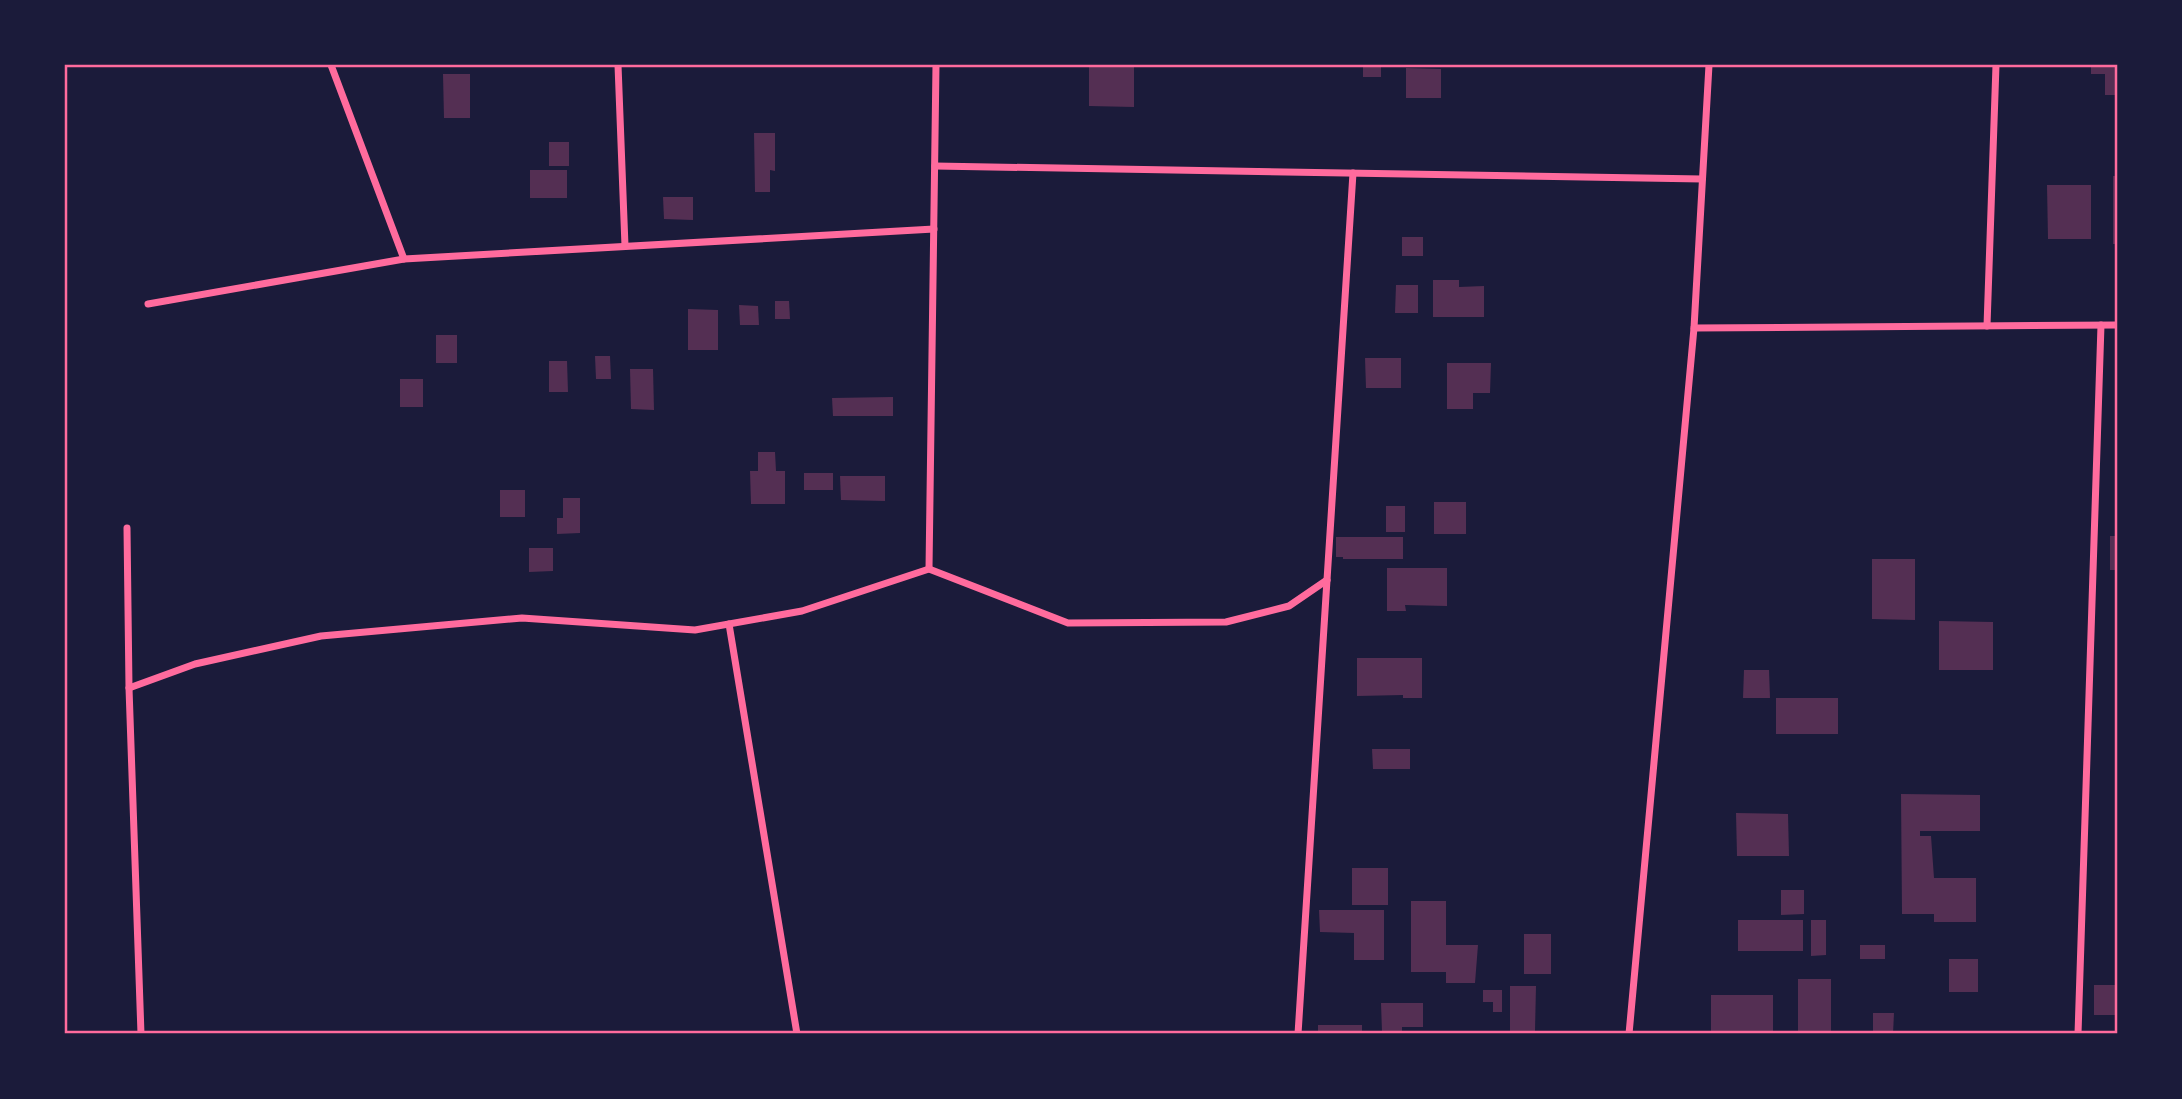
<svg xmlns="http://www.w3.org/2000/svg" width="2182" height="1099" font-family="'Nunito Sans',sans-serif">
	<rect width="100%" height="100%" fill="#1b1b3a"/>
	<g fill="#542f53">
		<path d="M1089 65H1134V107L1089 106Z"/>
		<rect x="1363" y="65" width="18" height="12"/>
		<path d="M2091 65H2117V95H2105V74H2091Z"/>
		<path d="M1406 68 1441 69V98H1406Z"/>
		<path d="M443 74H470V118H444Z"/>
		<path d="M754 133H775V171L770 170V192H755Z"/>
		<rect x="549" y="142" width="20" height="24"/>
		<rect x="530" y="170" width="37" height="28"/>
		<rect x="2113" y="176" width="4" height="68"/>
		<path d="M2047 185H2091V239H2048Z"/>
		<path d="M663 197H693V220L664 219Z"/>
		<rect x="1402" y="237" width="21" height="19"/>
		<path d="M1433 280H1459V287L1484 286V317H1433Z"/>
		<path d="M1396 285H1418V313H1395Z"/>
		<path d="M775 301H789L790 319H775Z"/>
		<path d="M739 305 758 306 759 325H740Z"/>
		<path d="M688 309 718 310V350H688Z"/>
		<rect x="436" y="335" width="21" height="28"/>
		<path d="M595 356H610L611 379H596Z"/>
		<path d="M1365 358H1401V388H1366Z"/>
		<path d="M549 361H567L568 392H549Z"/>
		<path d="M1447 363H1491L1490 393H1473V409H1447Z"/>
		<path d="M630 369H653L654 410 631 409Z"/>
		<rect x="400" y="379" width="23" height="28"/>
		<path d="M893 397V416H833L832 398Z"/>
		<path d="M758 452H775L776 471H785V504H751L750 471H758Z"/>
		<rect x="804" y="473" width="29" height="17"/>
		<path d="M840 476H885V501L841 500Z"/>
		<rect x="500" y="490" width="25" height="27"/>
		<path d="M563 498H580V533L557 534V518H563Z"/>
		<rect x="1434" y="502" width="32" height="32"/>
		<rect x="1386" y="506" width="19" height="26"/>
		<rect x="2110" y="536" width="7" height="34"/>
		<path d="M1336 537H1403V559H1343V557H1336Z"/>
		<path d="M529 548H553V571L529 572Z"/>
		<path d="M1872 559H1915V620L1872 619Z"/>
		<path d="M1387 568H1447V606L1405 605 1406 611H1387Z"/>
		<path d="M1939 621 1993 622V670H1939Z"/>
		<path d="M1357 658H1422V698H1403V695L1357 696Z"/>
		<path d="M1744 670H1769L1770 698H1743Z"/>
		<rect x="1776" y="698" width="62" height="36"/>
		<path d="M1372 749H1410V769H1373Z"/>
		<path d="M1901 794 1980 795V831H1920V836H1931L1934 878H1976V922H1934V914H1902Z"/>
		<path d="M1736 813 1788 814 1789 856H1737Z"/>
		<rect x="1352" y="868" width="36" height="37"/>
		<path d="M1781 890H1804V914L1781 915Z"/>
		<path d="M1411 901H1446V945H1478L1475 983H1446V972H1411Z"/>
		<path d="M1319 910H1384V960H1354V933L1320 932Z"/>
		<rect x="1738" y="920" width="65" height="31"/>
		<path d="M1811 920H1826V955L1811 956Z"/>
		<rect x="1524" y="934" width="27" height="40"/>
		<rect x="1860" y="945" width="25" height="14"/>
		<rect x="1949" y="959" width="29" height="33"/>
		<rect x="1798" y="979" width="33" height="55"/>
		<rect x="2094" y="985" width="23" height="30"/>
		<path d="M1510 986H1536L1535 1031H1510Z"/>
		<path d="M1483 990H1502V1012H1493V1002H1483Z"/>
		<path d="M1711 995H1773V1033L1711 1034Z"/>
		<path d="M1381 1003H1423V1027H1402V1032H1382Z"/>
		<path d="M1873 1013H1894L1893 1034H1873Z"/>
		<rect x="1318" y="1025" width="44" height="9"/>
	</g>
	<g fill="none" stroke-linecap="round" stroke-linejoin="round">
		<g stroke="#ff6b9d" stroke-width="7">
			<path d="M331 65 404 259"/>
			<path d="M618 65 625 246"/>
			<path d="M935 166 1702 179"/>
			<path d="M148 304 404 259 934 229"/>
			<path d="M1987 326 1996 65"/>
			<path d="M1694 328 2117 325"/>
			<path d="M127 528 129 688 141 1034"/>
			<path d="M929 569 936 65"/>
			<path d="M729 624 797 1034"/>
			<path d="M129 688 195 664 321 636 522 618 695 630 802 611 929 569 1068 623 1226 622 1289 606 1327 580"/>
			<path d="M1298 1034 1353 173"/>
			<path d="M1629 1034 1694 328 1709 65"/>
			<path d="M2078 1034 2101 325"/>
		</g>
	</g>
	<rect width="2182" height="1099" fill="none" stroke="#1b1b3a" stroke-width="133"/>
	<rect x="66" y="66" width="2050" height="966" fill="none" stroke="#ff6b9d" stroke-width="2.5"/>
</svg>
